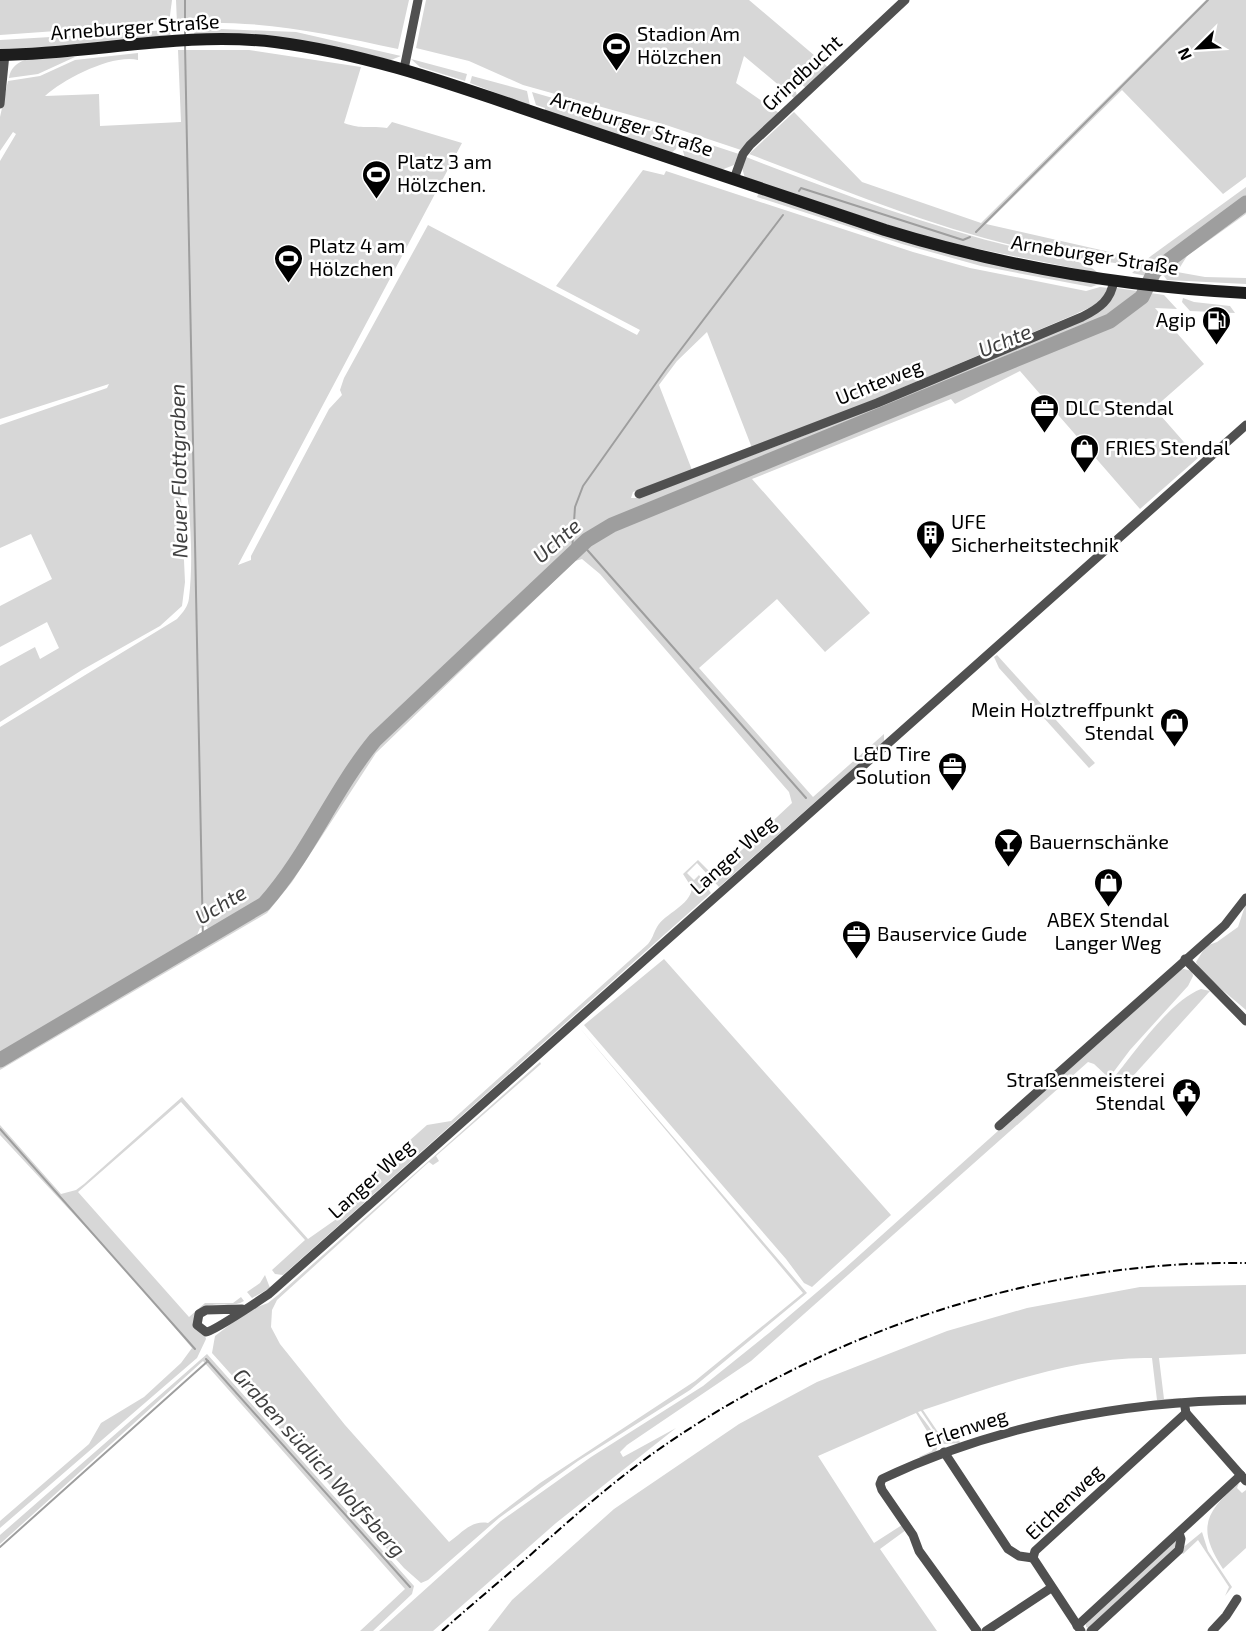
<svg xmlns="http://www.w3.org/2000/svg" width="1246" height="1631" font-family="'Exo 2',sans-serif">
	<rect width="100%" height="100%" fill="#fff"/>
	<g fill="#d7d7d7">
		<path d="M0 0H172L169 23 0 35Z"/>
		<path d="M176 0H409L398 49C324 33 253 18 177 24Z"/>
		<path d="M426 0H749L828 67 806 88 800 83 795 88 797 96 794 98 744 56 736 83 779 113 741 150 666 125 523 85 469 61 416 48Z"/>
		<path d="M1206 0H1246V177L1223 194 1122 90 986 224 1136 258 1130 265C1101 261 1072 257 1044 252 942 232 845 190 749 154L794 112 862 182 981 223Z"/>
		<path d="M196 28 296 32 401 56 391 60 361 53 194 34Z"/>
		<path d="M169 30 171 36 67 47 0 49V40Z"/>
		<path d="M178 50H249L361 67 344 123C363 130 368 125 387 128L392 122 462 143 238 565 251 560V556L329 409 342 395 340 390 344 378 428 225 637 335 640 330 556 286 643 170 664 175 666 171 913 252 970 268 1086 291 1100 287 1109 288C1106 302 1088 308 1076 314L833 417 752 448 707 332 677 361 659 385 692 470 633 492 631 498H639L803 436 1104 308 1117 288 1164 295 1177 309 1155 308 1204 364 1154 408 1198 458 1140 509 1020 371 955 404 951 399 752 479 870 613 825 652 777 599 699 668 813 797 884 734V741L719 887 697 863 687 873 694 880 699 875 711 893 283 1275 275 1274 272 1270 305 1240 181 1102 78 1192 189 1317 205 1303H233L241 1297 244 1301C230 1310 212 1298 198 1312L206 1339 197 1358 0 1528V1521L89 1444 101 1423 144 1397 181 1363 192 1348 131 1276 0 1135V1125L61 1194 76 1190 84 1184 182 1097 308 1239 345 1213 346 1197 427 1125 451 1121 648 944C653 938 653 934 657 927 665 913 690 906 692 888L683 874 698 860 714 876 792 803 789 792 600 574 582 559 575 561 376 753 292 882 267 913 0 1070V1064L266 907 373 746 445 677 441 674 360 752 269 893 258 904 209 934 207 926 200 928 195 940 46 1030 0 1053V727L177 619C183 612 188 607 189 598 193 565 191 525 187 492L181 495 185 582 182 606 160 626 82 670 0 722V666L35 647 40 659 59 648 47 622 0 647V606L52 579 31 534 0 548V425L107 388 109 384 0 419V161L16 134 13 132 0 151V117L8 81 40 76 75 60 138 53V60C112 54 64 79 45 96L99 94 100 126 181 122Z"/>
		<path d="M75 57 38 74 9 78C13 51 54 58 75 57Z"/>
		<path d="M411 59 467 74 465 81 420 67Z"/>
		<path d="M472 76 527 91 530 106 470 83Z"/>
		<path d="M532 92 680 135 676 149 671 153 545 111V108L536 105Z"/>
		<path d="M687 137 739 154 734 165 721 170 685 158 683 151Z"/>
		<path d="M746 157C839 193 932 228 1030 251 1051 257 1083 258 1098 273L934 240 745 178 742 168Z"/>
		<path d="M1246 187V214L1187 256 1177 272 1205 277 1246 278V284L1167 280 1161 272 1156 278 1132 273 1151 256Z"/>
		<path d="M759 192 1100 284 1091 287 981 266 902 244 757 197Z"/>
		<path d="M1183 298 1194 302 1230 306 1235 313 1190 311 1182 302Z"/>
		<path d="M997 655 1095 763 1089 768 999 668 994 657Z"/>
		<path d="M1246 903V1010L1201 972 1196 962 1206 946 1217 942 1238 927Z"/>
		<path d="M664 959 891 1215 812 1287 804 1283 786 1259 584 1025Z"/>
		<path d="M1184 969 1192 971 1193 976 1188 986 1130 1050 1109 1078 1094 1064 1088 1062 751 1361 627 1445 620 1452 623 1457 676 1428 556 1523 433 1631H379L501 1521 591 1457 703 1386 769 1333 843 1270 1143 1001 1179 970Z"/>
		<path d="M1201 989 1210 991 1124 1086 1111 1081C1133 1055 1169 1001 1201 989Z"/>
		<path d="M579 1027 807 1293 690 1390 578 1461 499 1518 428 1580 421 1583 404 1568 212 1353 215 1336 249 1310 268 1303 278 1295 540 1062 541 1064 436 1156 439 1161 433 1165 429 1162 277 1300 272 1310 271 1327 280 1344 345 1425 449 1542C462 1533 471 1520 488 1523L540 1483 695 1381 803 1293Z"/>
		<path d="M265 1275 270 1288 252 1298 247 1292 260 1283Z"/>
		<path d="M1246 1285V1354L1159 1358 1164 1399 1181 1398V1401L1138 1403 1157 1400 1152 1358C1075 1356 996 1386 923 1410L944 1441 959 1440 960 1443 943 1444 921 1411 918 1412C925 1423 942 1438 936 1452L922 1458 919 1457 932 1451 935 1444 916 1413 818 1456 874 1543 902 1525 906 1530 880 1549 937 1631H488L512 1600 614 1509 739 1424 817 1382 947 1331 1027 1308 1140 1287Z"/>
		<path d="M207 1354 414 1586 412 1594 373 1631H360L405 1589 203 1361 0 1544V1535Z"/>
		<path d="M1239 1483 1237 1488 1242 1493 1246 1490V1548L1223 1569C1197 1529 1204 1513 1239 1483Z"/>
		<path d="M1202 1532 1208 1551 1232 1587 1225 1596 1229 1587 1198 1540 1183 1554 1180 1550Z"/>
		<path d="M1177 1539 1178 1547 1089 1628 1086 1627V1624Z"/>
	</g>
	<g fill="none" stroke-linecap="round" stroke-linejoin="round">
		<g stroke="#9e9e9e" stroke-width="2">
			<path d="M185 0V36"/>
			<path d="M185 45 203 941"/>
			<path d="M799 191 801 188 963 240 970 237"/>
			<path d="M976 232 1208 0"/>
			<path d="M582 544 806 798"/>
			<path d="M572 552 575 507 583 486 666 369 783 215"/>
			<path d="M0 1129 195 1349"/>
			<path d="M206 1359 410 1587"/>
			<path d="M0 1547 208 1361"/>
		</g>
		<path stroke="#9e9e9e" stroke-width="15" d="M0 1060 264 904C308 855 333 791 375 740L587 540 612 525 1110 321 1142 297 1154 272 1161 266 1246 203"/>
		<g stroke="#505050" stroke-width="9">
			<path d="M404 69 418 0"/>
			<path d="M0 104 5 54"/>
			<path d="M734 179 743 154 750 145 905 0"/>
			<path d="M639 494 877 403 1082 317C1100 308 1111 300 1114 280"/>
			<path d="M1185 959 1246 1021"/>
			<path d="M999 1126 1225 925 1246 898"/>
			<path d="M242 1309 206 1310 199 1314 197 1325 206 1332C213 1332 260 1300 269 1294L1246 425"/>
			<path d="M1185 1407 1186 1413 1246 1481"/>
			<path d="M944 1452 1008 1549 1019 1556 1033 1558"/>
			<path d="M1033 1558 1035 1551 1186 1413"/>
			<path d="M1033 1558 1081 1631"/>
			<path d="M1077 1626 1241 1475"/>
			<path d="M977 1631 919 1551 913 1535 882 1490 880 1484 882 1479C993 1426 1124 1401 1246 1400"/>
			<path d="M986 1631 1051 1588"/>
			<path d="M1091 1631 1179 1550 1181 1539 1179 1533"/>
			<path d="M1212 1631 1226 1616 1237 1599"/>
		</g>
		<path stroke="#1d1d1d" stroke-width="12" d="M0 55C92 54 183 31 275 42 369 54 456 86 545 116 658 154 772 192 885 230 1002 266 1124 287 1246 293"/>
		<path stroke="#000" stroke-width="2" stroke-dasharray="9 3 1.5 3" stroke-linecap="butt" d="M442 1631C470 1606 499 1582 528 1557 570 1520 610 1484 655 1452 825 1332 1037 1260 1246 1263"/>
	</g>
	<defs>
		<symbol id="stadium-pin" viewBox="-11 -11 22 30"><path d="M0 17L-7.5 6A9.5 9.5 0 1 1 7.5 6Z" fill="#000" stroke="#fff"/><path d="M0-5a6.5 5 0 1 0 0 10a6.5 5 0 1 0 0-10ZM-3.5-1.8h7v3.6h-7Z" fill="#fff"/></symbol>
		<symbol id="fuel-pin" viewBox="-11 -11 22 30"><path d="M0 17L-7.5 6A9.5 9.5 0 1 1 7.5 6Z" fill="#000" stroke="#fff"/><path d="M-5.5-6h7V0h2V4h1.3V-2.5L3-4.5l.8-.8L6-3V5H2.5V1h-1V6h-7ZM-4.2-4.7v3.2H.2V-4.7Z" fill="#fff"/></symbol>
		<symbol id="office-pin" viewBox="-11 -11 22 30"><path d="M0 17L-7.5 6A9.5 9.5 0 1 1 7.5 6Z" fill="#000" stroke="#fff"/><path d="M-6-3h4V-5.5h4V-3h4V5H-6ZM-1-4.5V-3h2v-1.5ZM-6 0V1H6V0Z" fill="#fff"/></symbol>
		<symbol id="shop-pin" viewBox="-11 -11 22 30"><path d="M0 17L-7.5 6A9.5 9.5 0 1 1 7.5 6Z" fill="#000" stroke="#fff"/><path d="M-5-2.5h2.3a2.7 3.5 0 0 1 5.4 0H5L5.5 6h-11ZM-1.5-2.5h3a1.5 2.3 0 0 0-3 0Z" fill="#fff"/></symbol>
		<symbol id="building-pin" viewBox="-11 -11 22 30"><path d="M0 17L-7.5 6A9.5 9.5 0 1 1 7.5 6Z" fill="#000" stroke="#fff"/><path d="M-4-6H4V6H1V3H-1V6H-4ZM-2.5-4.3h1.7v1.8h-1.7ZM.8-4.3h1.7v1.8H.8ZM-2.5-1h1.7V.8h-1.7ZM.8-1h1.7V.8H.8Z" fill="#fff"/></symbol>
		<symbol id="bar-pin" viewBox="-11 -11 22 30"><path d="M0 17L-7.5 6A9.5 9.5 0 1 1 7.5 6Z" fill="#000" stroke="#fff"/><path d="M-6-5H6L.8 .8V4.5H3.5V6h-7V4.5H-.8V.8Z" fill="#fff"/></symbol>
		<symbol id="civic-pin" viewBox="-11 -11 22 30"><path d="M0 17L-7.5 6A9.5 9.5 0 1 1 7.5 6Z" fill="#000" stroke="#fff"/><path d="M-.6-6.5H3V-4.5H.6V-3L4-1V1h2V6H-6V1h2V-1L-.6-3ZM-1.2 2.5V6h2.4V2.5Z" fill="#fff"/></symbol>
	</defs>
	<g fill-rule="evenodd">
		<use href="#stadium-pin" x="600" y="30" width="33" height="45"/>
		<use href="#stadium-pin" x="360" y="158" width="33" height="45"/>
		<use href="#stadium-pin" x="272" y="242" width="33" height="45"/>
		<use href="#fuel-pin" x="1200" y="304" width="33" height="45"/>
		<use href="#office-pin" x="1028" y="392" width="33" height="45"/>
		<use href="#shop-pin" x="1068" y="432" width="33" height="45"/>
		<use href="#building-pin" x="914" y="518" width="33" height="45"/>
		<use href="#shop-pin" x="1158" y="706" width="33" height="45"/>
		<use href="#office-pin" x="936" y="750" width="33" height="45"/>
		<use href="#bar-pin" x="992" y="826" width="33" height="45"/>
		<use href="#shop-pin" x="1092" y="866" width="33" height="45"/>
		<use href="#office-pin" x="840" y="918" width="33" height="45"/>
		<use href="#civic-pin" x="1170" y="1076" width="33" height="45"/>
	</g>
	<g text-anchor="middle" stroke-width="5" stroke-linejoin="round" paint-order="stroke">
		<g font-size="20" fill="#000" stroke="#fff">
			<text transform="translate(135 27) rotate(-4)" y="7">Arneburger Straße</text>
			<text transform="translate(802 73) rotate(-43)" y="7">Grindbucht</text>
			<text transform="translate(632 124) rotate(18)" y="7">Arneburger Straße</text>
			<text transform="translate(1095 255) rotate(9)" y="7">Arneburger Straße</text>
			<text transform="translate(879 382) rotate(-22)" y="7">Uchteweg</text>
			<text transform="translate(733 855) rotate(-42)" y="7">Langer Weg</text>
			<text transform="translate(371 1179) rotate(-42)" y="7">Langer Weg</text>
			<text transform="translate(966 1428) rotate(-18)" y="7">Erlenweg</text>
			<text transform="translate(1064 1502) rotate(-44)" y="7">Eichenweg</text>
		</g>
		<g font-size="20" fill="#000" stroke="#fff" text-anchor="start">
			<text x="637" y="41">Stadion Am<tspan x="637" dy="23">Hölzchen</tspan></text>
			<text x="397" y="169">Platz 3 am<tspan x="397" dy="23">Hölzchen.</tspan></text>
			<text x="309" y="253">Platz 4 am<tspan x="309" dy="23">Hölzchen</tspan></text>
			<text x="1196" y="327" text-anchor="end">Agip</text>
			<text x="1065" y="415">DLC Stendal</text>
			<text x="1105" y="455">FRIES Stendal</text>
			<text x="951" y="529">UFE<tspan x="951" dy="23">Sicherheitstechnik</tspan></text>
			<text x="1154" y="717" text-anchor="end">Mein Holztreffpunkt<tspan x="1154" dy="23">Stendal</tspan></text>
			<text x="931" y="761" text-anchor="end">L&amp;D Tire<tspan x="931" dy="23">Solution</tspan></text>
			<text x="1029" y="849">Bauernschänke</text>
			<text x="1108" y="927" text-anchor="middle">ABEX Stendal<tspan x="1108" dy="23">Langer Weg</tspan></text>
			<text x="877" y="941">Bauservice Gude</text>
			<text x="1165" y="1087" text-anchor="end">Straßenmeisterei<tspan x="1165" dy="23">Stendal</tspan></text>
		</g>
		<g font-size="21" font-style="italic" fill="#3f3f3f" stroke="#fff">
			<text transform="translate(1005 341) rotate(-22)" y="7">Uchte</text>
			<text transform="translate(179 471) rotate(-91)" y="7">Neuer Flottgraben</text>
			<text transform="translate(557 541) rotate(-41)" y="7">Uchte</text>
			<text transform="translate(221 905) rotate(-31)" y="7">Uchte</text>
			<text transform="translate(319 1463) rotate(48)" y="7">Graben südlich Wolfsberg</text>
		</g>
	</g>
	<g transform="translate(1198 48) rotate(246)" stroke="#ffffff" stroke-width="4.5" paint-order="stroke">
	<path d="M0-4.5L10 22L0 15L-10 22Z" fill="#000000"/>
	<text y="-9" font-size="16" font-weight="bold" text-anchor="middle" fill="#000000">N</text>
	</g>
</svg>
